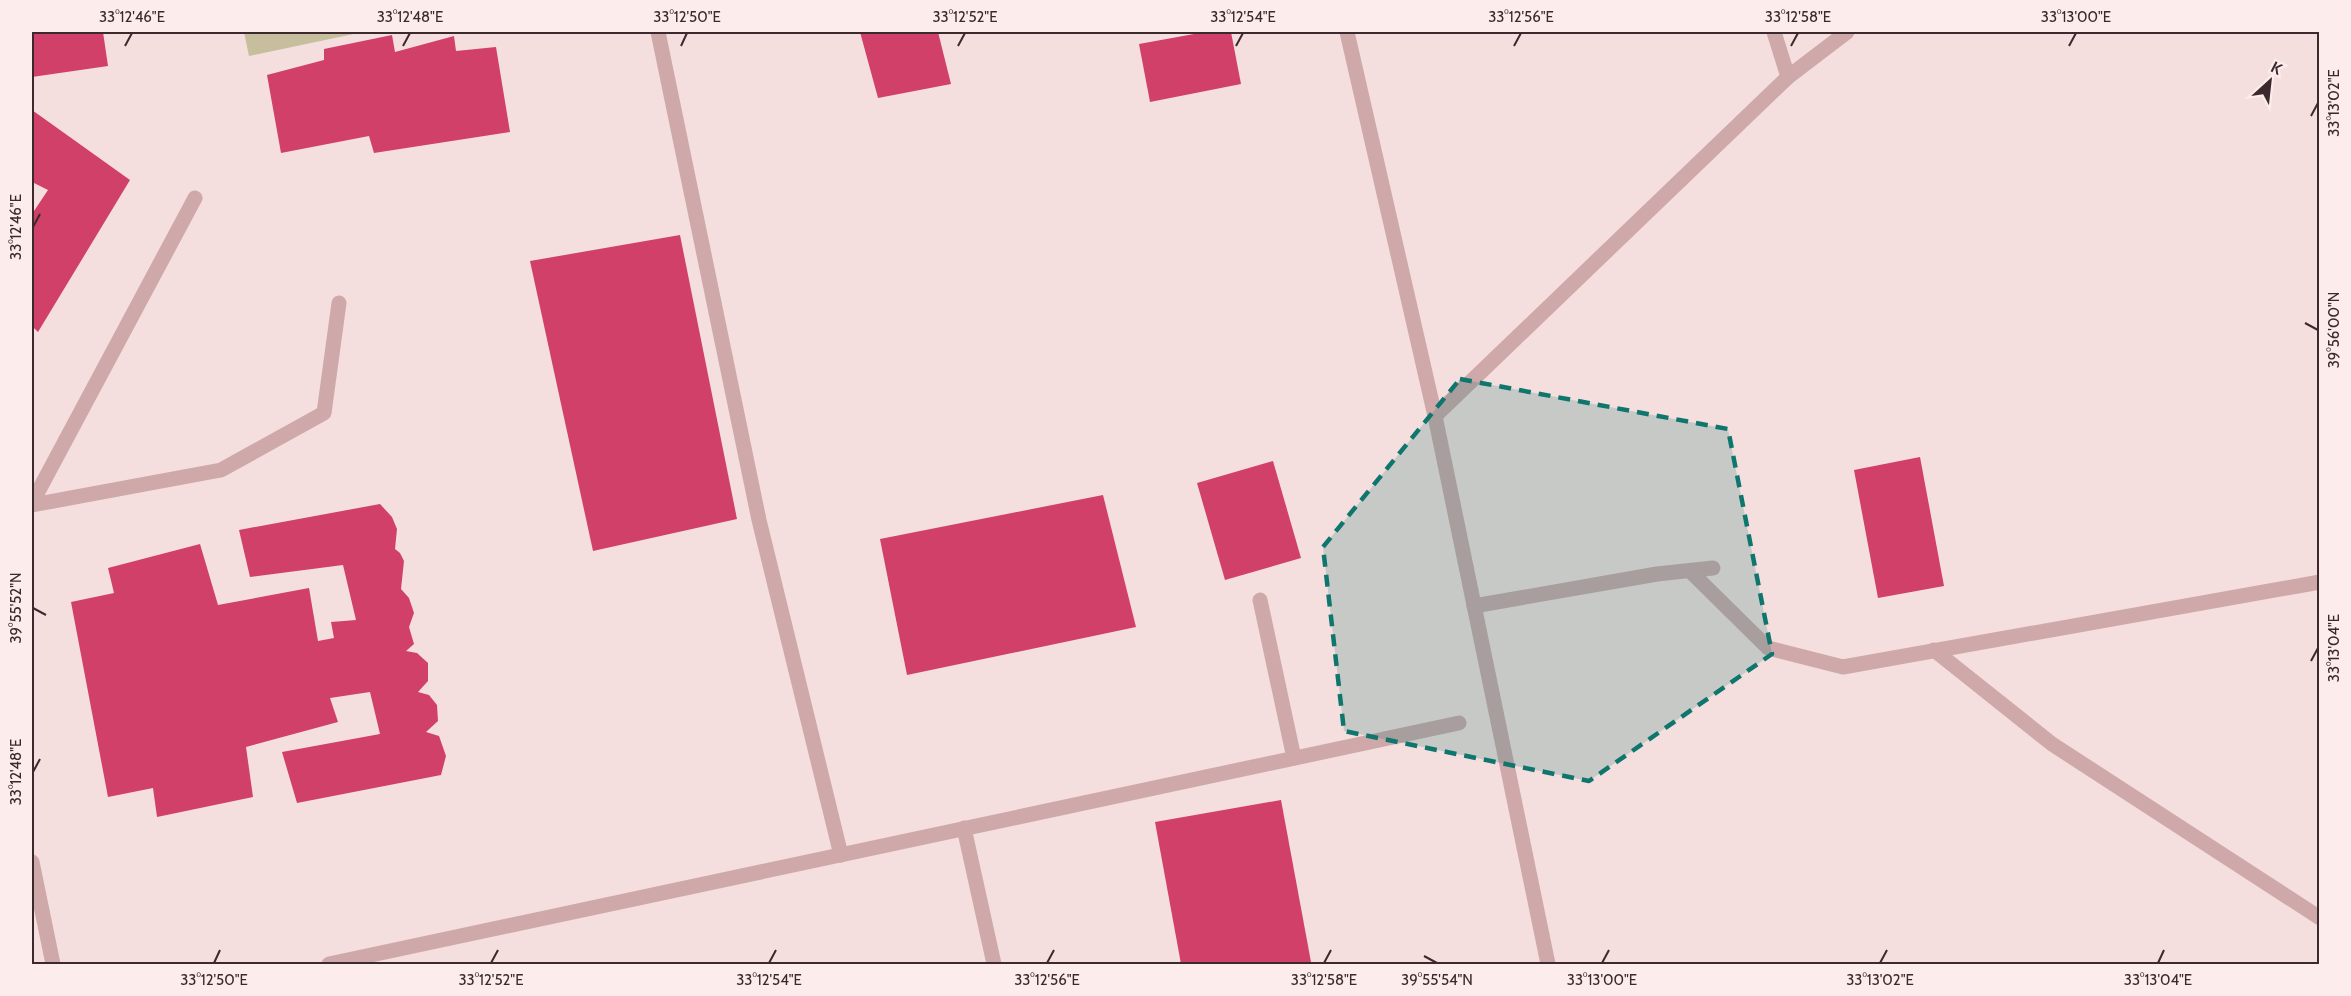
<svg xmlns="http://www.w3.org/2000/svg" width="2351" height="996" font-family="Cabin,sans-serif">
	<rect width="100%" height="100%" fill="#f5dede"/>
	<path fill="#c6be9c" d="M244 32H363L249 56Z"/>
	<g fill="#d14068">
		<path d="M32 32H103L108 66 32 77Z"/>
		<path d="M860 32H938L951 84 878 98Z"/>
		<path d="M1205 32H1231L1241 84 1150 102 1139 44Z"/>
		<path d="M392 35 395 52 454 36 456 51 496 47 510 132 374 153 369 136 281 153 267 75 324 60V49Z"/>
		<path d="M32 110 130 180 38 332 32 326V214L48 190 32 182Z"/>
		<path d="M680 235 737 519 593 551 530 261Z"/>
		<path d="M1920 457 1944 586 1878 598 1854 470Z"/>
		<path d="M1273 461 1301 558 1225 580 1197 483Z"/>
		<path d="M1103 495 1136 627 907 675 880 539Z"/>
		<path d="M380 504 392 517 397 529 395 549 400 553 404 561 401 589 409 598 414 613 409 627 414 644 406 651 417 653 428 663V681L418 692 429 695 437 705 438 721 426 732 439 736 446 756 441 775 297 803 282 752 380 734 370 692 330 698 338 722 246 747 253 797 157 817 153 788 108 797 71 602 114 593 108 568 200 544 218 605 309 588 318 641 334 638 331 622 356 620 343 565 250 577 239 530Z"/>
		<path d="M1281 800 1311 962 1297 964H1181L1155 822Z"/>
	</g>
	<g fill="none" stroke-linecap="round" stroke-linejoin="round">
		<g stroke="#cfa8aa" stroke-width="15">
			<path d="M658 32 759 520 841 855"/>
			<path d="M1347 32 1435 416 1548 964"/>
			<path d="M1774 32 1788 77"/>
			<path d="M1435 416 1788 77 1847 32"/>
			<path d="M32 503 195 198"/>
			<path d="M32 505 221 470 324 413 339 303"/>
			<path d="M1690 571 1768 648 1843 667 2320 582"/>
			<path d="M1260 600 1294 758"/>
			<path d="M1474 606 1657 574 1713 568"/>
			<path d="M1934 650 2052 744 2320 918"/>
			<path d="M964 828 994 964"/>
			<path d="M32 862 53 964"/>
			<path d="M329 964 1459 723"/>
		</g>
	</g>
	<path fill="#0f766e" fill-opacity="0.2" stroke="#0f766e" stroke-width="4.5" stroke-dasharray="12 8" stroke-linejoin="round" d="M1460 379 1728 429 1772 654 1589 781 1344 731 1323 547Z"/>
	<path fill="none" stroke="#3b292d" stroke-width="2" d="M125 46 132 33M403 46 410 33M681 46 687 33M958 46 965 33M1236 46 1243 33M1514 46 1521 33M1791 46 1798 33M2069 46 2076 33M2311 116 2318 103M33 227 40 214M2305 323 2318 330M33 608 46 615M2311 661 2318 648M33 772 40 759M1424 956 1437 963M214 963 220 950M491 963 498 950M769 963 776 950M1047 963 1054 950M1324 963 1331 950M1602 963 1609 950M1880 963 1887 950M2158 963 2164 950"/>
	<rect width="2351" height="996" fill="none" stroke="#fceceb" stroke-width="66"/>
	<g transform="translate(2270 81) rotate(27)" stroke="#fceceb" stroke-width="4.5" paint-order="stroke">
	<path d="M0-4.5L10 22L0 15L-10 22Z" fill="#3b292d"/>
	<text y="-9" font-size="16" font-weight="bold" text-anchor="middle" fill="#3b292d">K</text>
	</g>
	<rect x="33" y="33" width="2285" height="930" fill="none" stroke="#3b292d" stroke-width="2"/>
	<g font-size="15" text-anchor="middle" fill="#3b292d">
		<text x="132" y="22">33°12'46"E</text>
		<text x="410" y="22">33°12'48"E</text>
		<text x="687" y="22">33°12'50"E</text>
		<text x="965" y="22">33°12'52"E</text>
		<text x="1243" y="22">33°12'54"E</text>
		<text x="1521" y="22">33°12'56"E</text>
		<text x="1798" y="22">33°12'58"E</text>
		<text x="2076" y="22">33°13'00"E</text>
		<text transform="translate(2334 103) rotate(-90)" y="5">33°13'02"E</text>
		<text transform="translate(16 227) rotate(-90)" y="5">33°12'46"E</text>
		<text transform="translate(2334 330) rotate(-90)" y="5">39°56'00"N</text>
		<text transform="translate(16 608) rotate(-90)" y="5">39°55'52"N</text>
		<text transform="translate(2334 648) rotate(-90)" y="5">33°13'04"E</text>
		<text transform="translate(16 772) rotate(-90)" y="5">33°12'48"E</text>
		<text x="214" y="985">33°12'50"E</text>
		<text x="491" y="985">33°12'52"E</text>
		<text x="769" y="985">33°12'54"E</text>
		<text x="1047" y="985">33°12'56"E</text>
		<text x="1324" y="985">33°12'58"E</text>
		<text x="1437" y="985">39°55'54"N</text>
		<text x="1602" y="985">33°13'00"E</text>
		<text x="1880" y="985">33°13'02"E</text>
		<text x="2158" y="985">33°13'04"E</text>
	</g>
</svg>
